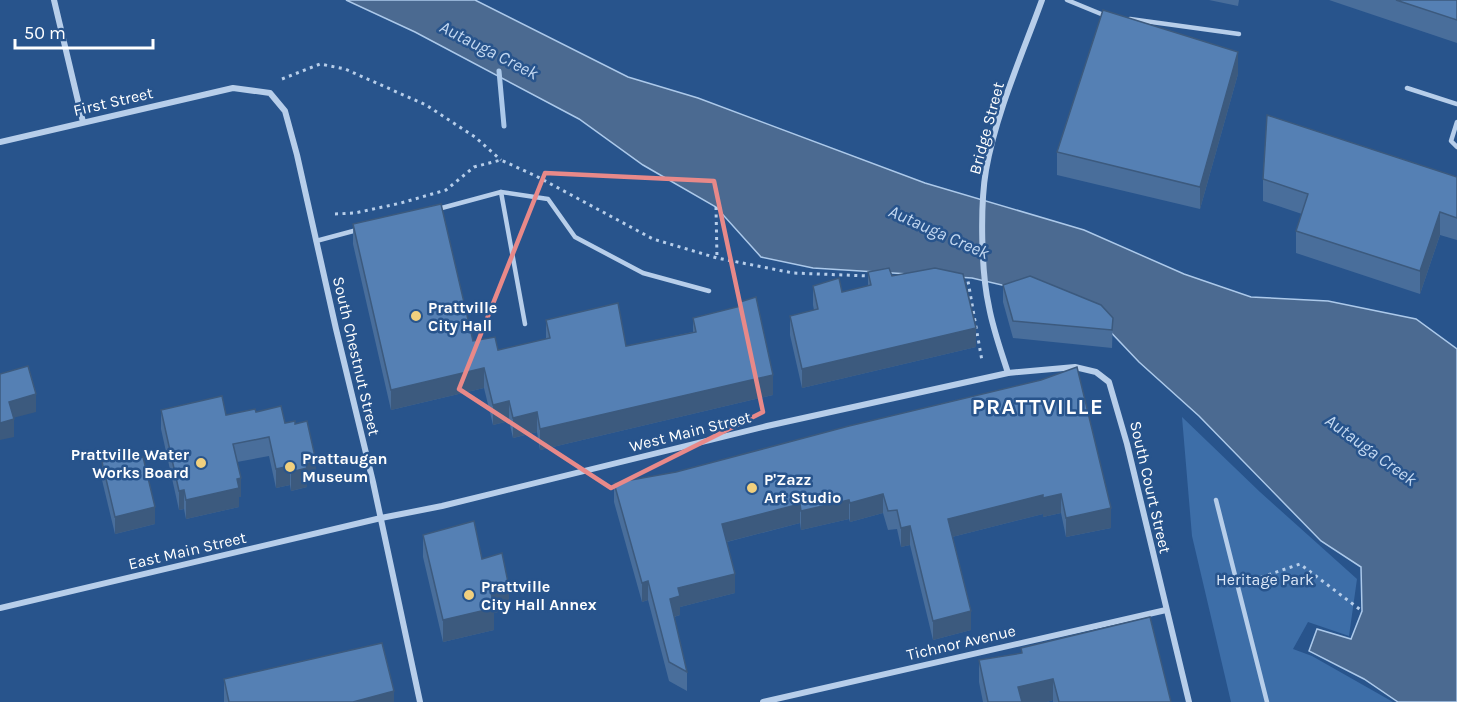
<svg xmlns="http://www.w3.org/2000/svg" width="1457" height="702" font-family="Karla,sans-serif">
	<rect width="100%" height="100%" fill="#28548c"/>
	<path fill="#3d6ea8" d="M1182 417 1260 492 1357 579 1349 636 1308 622 1293 649 1312 656 1393 702H1231L1192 536Z"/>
	<path fill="#4b6a91" stroke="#acc9ea" stroke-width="1.5" d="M346 0H475L628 77 698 98 925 183 1084 230 1184 274 1251 297 1328 301 1416 319 1457 349V702H1398L1364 679 1309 651 1317 629 1351 639 1362 611 1361 567 1321 541 1199 416 1139 362 1101 322 1019 289 972 278 813 268 761 257 716 207 643 165 579 119 415 32Z"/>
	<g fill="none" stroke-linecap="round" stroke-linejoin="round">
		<path stroke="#acc9ea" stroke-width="5" d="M499 71 504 126"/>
		<g stroke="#b7ceea" stroke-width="3" stroke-dasharray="3 4.5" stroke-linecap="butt">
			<path d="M282 79 320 64 345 69 426 105 475 137 501 160"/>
			<path d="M716 207 717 258"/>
			<path d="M335 214 355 213 401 203 446 190 474 167 501 160 536 176 653 239 717 258 793 273 870 276"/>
			<path d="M961 280 968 281 982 361"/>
			<path d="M1247 582 1300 564 1362 611"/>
		</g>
		<g stroke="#b7ceea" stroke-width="4.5">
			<path d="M1067 0 1106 16"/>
			<path d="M1130 19 1239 34"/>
			<path d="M1407 88 1457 104"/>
			<path d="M1457 122 1451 141 1457 147"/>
			<path d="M501 192 525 324"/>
			<path d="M438 209 501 192 548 199 575 237 643 273 709 291"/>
			<path d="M316 241 357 230"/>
			<path d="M1216 500 1267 702"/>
		</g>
		<g stroke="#b7ceea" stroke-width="6">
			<path d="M54 0 83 122"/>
			<path d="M0 142 233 88 270 93 285 111 297 155 336 329 373 482 420 702"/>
			<path d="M1008 373C1001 351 993 329 989 307 981 271 980 206 986 170 996 113 1022 55 1042 0"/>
			<path d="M0 608 381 518 442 506 767 426 1008 373 1075 367 1096 372 1109 382 1127 444 1189 702"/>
			<path d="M763 702 1166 610"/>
		</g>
	</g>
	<g fill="#496e9b">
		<path d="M1209 0H1239L1238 6Z"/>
		<path d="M1329 0H1457V43Z"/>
		<path d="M1238 74 1200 209 1057 175V152Z"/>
		<path d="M1457 177V240L1440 235 1420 294 1296 253V231L1302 214 1263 201V179Z"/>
		<path d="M353 224 473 341 498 350 546 339V320L626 346 693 332V318L740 307V302L773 395 540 450 537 432 513 438 509 421 493 425 484 388 391 410 353 244Z"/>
		<path d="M868 272 892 276 976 347 802 388 790 335V316L814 310 813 305V286L842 292 868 286Z"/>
		<path d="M1003 285 1113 318 1112 348 1013 338 1003 302Z"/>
		<path d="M1041 380 1111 528 1066 537 1061 513 1043 517V514L952 537 971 630 933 640 910 545 901 547 897 529 888 530 883 513 850 522 849 519 801 530 800 523 727 542 735 593 680 607V615L674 617 687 672V691L669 681 648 600 642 602 614 502V483L676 472Z"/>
		<path d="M161 410 226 415 256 412 285 423 316 480 307 483V487L291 491 290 485 276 488 269 456 237 462 241 497H239V507L186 519 184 509 179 510 161 429Z"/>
		<path d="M128 461 155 524 115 534 102 480V462Z"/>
		<path d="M423 535 482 559 509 609 494 613V630L443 642 423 557Z"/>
		<path d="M1021 648 1171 702H1053V700L1047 702H983L979 682V660L1021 653Z"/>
		<path d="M224 679 394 702H224Z"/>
	</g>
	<g fill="#3c5a7e">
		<path d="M1238 52V74L1200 209V187Z"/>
		<path d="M1440 212V235L1420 294V271Z"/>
		<path d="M976 328V347L802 388V369Z"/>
		<path d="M484 368V388L391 410V390Z"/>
		<path d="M773 375V395L540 450V429Z"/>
		<path d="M36 394V412L9 419V402Z"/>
		<path d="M509 401V421L493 425V405Z"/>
		<path d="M537 412V432L513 438V418Z"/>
		<path d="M14 419V437L0 440V423Z"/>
		<path d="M316 461V480L307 483V487L291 491V472L306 464Z"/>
		<path d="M290 466V485L276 488V469Z"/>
		<path d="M241 478V497H239V507L186 519V500Z"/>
		<path d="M184 490V509L179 510V491Z"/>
		<path d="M883 494V513L850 522V503Z"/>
		<path d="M1061 494V513L1043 517V498Z"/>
		<path d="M1043 495V514L948 538V519Z"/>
		<path d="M849 500V519L801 530V511Z"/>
		<path d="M800 504V523L722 543V524Z"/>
		<path d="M155 507V524L115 534V517Z"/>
		<path d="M1111 508V528L1066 537V518Z"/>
		<path d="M910 526V545L901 547V528Z"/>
		<path d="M735 574V593L680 607V615L670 618V599L678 588Z"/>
		<path d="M648 581V600L642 602V583Z"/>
		<path d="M509 587V609L494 613V630L443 642V620L491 592Z"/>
		<path d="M971 611V630L933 640V621Z"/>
		<path d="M1053 679V700L1047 702H1018V687Z"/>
		<path d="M394 691V702H353Z"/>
	</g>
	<g fill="#5580b4" stroke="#3c5a7e" stroke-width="1.5">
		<path d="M1396 0H1457V20Z"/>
		<path d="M1103 10 1238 52 1200 187 1057 152Z"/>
		<path d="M1267 115 1457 177V218L1440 212 1420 271 1296 231 1308 194 1263 179Z"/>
		<path d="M441 204 473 341 495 337 498 350 550 338 546 320 618 303 626 346 696 332 693 318 741 306 740 302 756 297 773 375 540 429 537 412 513 418 509 401 493 405 484 368 391 390 353 224Z"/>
		<path d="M889 268 892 276 935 268 963 274 976 328 802 369 790 316 818 309 813 286 839 278 842 292 871 285 868 272Z"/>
		<path d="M1030 276 1101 305 1113 318 1112 330 1013 321 1003 285Z"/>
		<path d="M28 366 36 394 9 402 14 419 0 423V374Z"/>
		<path d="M1077 367 1111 508 1066 518 1061 494 1043 498V495L948 519 971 611 933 621 910 526 901 528 897 510 888 511 883 494 850 503 849 500 801 511 800 504 722 524 735 574 678 588 680 596 670 599 687 672 669 662 648 581 642 583 614 483 676 472 849 426 1041 380Z"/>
		<path d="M222 396 226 415 255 409 256 412 281 406 285 423 295 421V424L307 421 316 461 306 464 307 468 291 472 290 466 276 469 269 437 233 444 241 478 237 479 239 488 186 500 184 490 179 491 161 410Z"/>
		<path d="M127 456 128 461 143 457 155 507 115 517 102 462Z"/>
		<path d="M474 521 482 559 502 553 509 587 491 592 494 608 443 620 423 535Z"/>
		<path d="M1150 617 1171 702H1059L1053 679 1018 687 1022 702H988L979 660 1022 653 1021 648Z"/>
		<path d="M382 643 394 691 353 702H229L224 679Z"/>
	</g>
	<path fill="none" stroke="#e88989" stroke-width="4.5" stroke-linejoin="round" d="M545 173 714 181 763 412 611 488 459 389Z"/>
	<g fill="#f1d07e" stroke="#28548c" stroke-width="2">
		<circle cx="416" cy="316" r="6"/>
		<circle cx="201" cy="463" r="6"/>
		<circle cx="290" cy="467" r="6"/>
		<circle cx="752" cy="488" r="6"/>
		<circle cx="469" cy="595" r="6"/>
	</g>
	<g text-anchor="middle" stroke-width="5" stroke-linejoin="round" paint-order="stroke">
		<g font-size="16" fill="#fff" stroke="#28548c">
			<text transform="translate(113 101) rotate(-13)" y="6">First Street</text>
			<text transform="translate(986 128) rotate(-75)" y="6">Bridge Street</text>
			<text transform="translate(357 356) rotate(77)" y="6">South Chestnut Street</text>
			<text transform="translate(690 431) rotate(-14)" y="6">West Main Street</text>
			<text transform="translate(1151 487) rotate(77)" y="6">South Court Street</text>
			<text transform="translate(187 550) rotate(-13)" y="6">East Main Street</text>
			<text transform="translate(961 642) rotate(-13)" y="6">Tichnor Avenue</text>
		</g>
		<g font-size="16" font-weight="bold" fill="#fff" stroke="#28548c" text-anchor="start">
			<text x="428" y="313">Prattville<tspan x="428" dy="18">City Hall</tspan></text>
			<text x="189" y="460" text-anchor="end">Prattville Water<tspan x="189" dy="18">Works Board</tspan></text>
			<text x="302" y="464">Prattaugan<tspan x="302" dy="18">Museum</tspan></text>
			<text x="764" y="485">P'Zazz<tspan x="764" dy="18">Art Studio</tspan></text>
			<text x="481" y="592">Prattville<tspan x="481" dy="18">City Hall Annex</tspan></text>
		</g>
		<g font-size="16" fill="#dce8f8" stroke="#28548c">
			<text x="1265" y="585">Heritage Park</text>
		</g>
		<g font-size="18" font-style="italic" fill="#c3d8f1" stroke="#28548c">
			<text transform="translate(489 50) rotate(27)" y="6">Autauga Creek</text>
			<text transform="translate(939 232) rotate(24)" y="6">Autauga Creek</text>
			<text transform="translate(1371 450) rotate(36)" y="6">Autauga Creek</text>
		</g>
		<g font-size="22" font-weight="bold" letter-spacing="1.5" fill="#fff" stroke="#28548c">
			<text x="1038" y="414">PRATTVILLE</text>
		</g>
	</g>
	<path d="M15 39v9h138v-9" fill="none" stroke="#ffffff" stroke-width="3"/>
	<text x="24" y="39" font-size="18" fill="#ffffff" stroke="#28548c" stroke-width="4.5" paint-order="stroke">50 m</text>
</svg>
